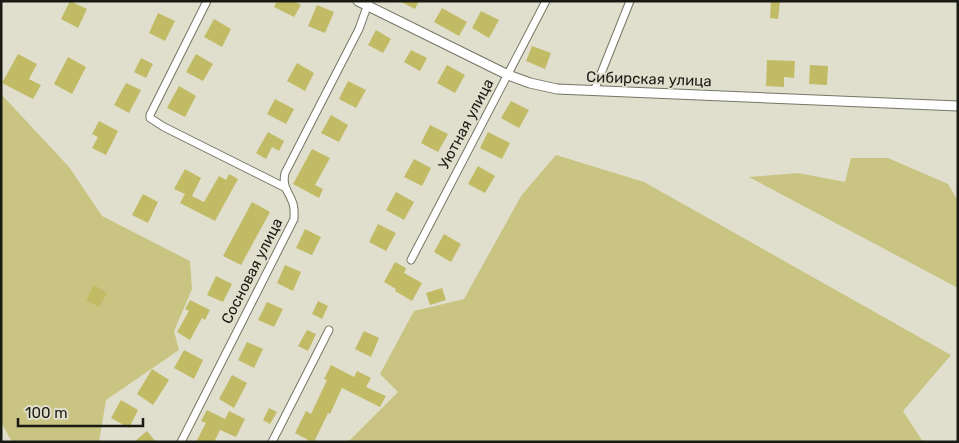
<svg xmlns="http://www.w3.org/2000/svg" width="959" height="443" font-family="Rubik,sans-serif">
	<rect width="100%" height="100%" fill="#e0dfcd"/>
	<g fill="#c9c482">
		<path d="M1 94 69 167 102 216 190 261 192 289 174 331 179 350 106 400 99 442H12L1 422Z"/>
		<path d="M556 155 644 182 951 355 903 411 923 442H348L398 392 380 374 414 311 464 299 521 196Z"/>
		<path d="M851 158H888L948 184 958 201V288L749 177 798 173 845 182Z"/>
	</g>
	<g fill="#c2bb65">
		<path d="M70 1 87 9 78 28 61 19Z"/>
		<path d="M277 1H294L301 5 294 17 274 7Z"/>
		<path d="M399 1H419L415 9Z"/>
		<path d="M771 1H780L778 19 770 18Z"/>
		<path d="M317 5 334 12 325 33 308 26Z"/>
		<path d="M442 8 467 22 459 36 434 22Z"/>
		<path d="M481 11 499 20 489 38 472 28Z"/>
		<path d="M158 13 175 21 165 41 149 33Z"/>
		<path d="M214 19 231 29 222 47 204 37Z"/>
		<path d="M376 30 391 39 383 53 368 45Z"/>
		<path d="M532 46 551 53 545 69 526 61Z"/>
		<path d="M411 50 427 58 420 71 404 62Z"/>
		<path d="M18 54 37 64 29 79 41 85 33 99 2 83Z"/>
		<path d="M196 54 213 64 203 81 186 72Z"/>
		<path d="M68 57 86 67 72 94 54 84Z"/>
		<path d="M141 58 153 64 146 78 134 72Z"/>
		<path d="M767 60 795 61 794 78 784 77V87L766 86Z"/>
		<path d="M297 63 314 73 305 91 287 81Z"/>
		<path d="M447 65 465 75 455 93 437 83Z"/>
		<path d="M810 65 828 66 827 85 809 84Z"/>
		<path d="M348 81 366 90 356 108 339 99Z"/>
		<path d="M126 83 141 90 129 113 114 105Z"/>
		<path d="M179 86 196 96 185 117 167 108Z"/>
		<path d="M275 99 294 109 286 124 267 114Z"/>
		<path d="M511 101 529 110 519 128 501 118Z"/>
		<path d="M331 115 348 125 339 142 321 133Z"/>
		<path d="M99 121 118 131 106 155 92 148 98 137 92 134Z"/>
		<path d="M430 125 448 134 438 152 421 143Z"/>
		<path d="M268 132 284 141 279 151 272 147 266 159 256 153Z"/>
		<path d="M488 132 510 143 502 159 480 148Z"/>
		<path d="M312 149 330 158 315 185 323 189 319 198 293 184Z"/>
		<path d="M414 159 431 168 422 186 404 177Z"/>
		<path d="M478 166 495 176 485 193 468 184Z"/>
		<path d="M185 169 201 178 192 196 204 202 219 176 226 180 229 174 238 179 215 221 180 203 185 194 174 189Z"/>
		<path d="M396 192 414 202 404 220 386 210Z"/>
		<path d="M143 194 158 202 148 223 132 215Z"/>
		<path d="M252 202 270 212 241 265 223 256Z"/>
		<path d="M378 224 396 233 386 251 369 242Z"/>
		<path d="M305 229 321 237 312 255 296 248Z"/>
		<path d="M444 234 461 244 451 262 434 252Z"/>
		<path d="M395 262 406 268 404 273 422 283 412 301 395 291 396 289 384 282Z"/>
		<path d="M285 265 301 272 293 291 277 283Z"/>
		<path d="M216 276 232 284 223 302 207 295Z"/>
		<path d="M94 285 107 293 99 307 86 300Z"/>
		<path d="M442 288 446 300 430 305 426 293Z"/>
		<path d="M190 300 210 310 205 320 202 318 190 340 177 332 189 311 185 309Z"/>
		<path d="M318 301 328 306 322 319 312 314Z"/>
		<path d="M267 302 283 309 274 327 258 320Z"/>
		<path d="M307 330 316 334 308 351 298 346Z"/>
		<path d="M364 331 379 338 371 357 355 349Z"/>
		<path d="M247 342 263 349 254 368 238 360Z"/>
		<path d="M184 350 203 360 194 379 174 368Z"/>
		<path d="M331 365 354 377 357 371 371 378 366 387 386 396 380 407 342 388 330 414 328 413 314 442H312L295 433 306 411 311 414 327 380 324 379Z"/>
		<path d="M152 369 169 380 153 405 137 394Z"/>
		<path d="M232 375 247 383 234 408 219 399Z"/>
		<path d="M121 400 138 410 129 428 111 418Z"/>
		<path d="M269 408 277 412 270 424 263 420Z"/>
		<path d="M207 410 225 419 229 411 245 419 236 437 220 430 214 442H196L206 423 201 421Z"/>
		<path d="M147 431 156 442H134Z"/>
	</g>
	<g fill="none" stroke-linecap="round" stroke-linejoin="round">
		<defs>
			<g id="minor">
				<path d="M207 1 150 115V118L164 127 284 187"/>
				<path d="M594 91 630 1"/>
				<path d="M411 260 546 1"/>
				<path d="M181 442 294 219C294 213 295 207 292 201 288 191 282 186 285 173L359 29 369 1"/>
				<path d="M272 442 329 330"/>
			</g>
			<path id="tertiary" d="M358 1 508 75 530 83 557 89 958 106"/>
		</defs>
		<use href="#minor" stroke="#767565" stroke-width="9"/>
		<use href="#tertiary" stroke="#767565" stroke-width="11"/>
		<use href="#minor" stroke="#fff" stroke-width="7"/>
		<use href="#tertiary" stroke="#fff" stroke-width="9"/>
	</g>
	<g text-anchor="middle" stroke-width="4" stroke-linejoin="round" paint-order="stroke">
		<g font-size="15" fill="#1a1a14" stroke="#e0dfcd">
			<text transform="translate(649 79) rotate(2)" y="5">Сибирская улица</text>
			<text transform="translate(466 124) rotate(-62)" y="5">Уютная улица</text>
			<text transform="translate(252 271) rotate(-63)" y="5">Сосновая улица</text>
		</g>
	</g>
	<rect width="959" height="443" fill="none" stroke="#1a1a14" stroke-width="5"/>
	<path d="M18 418v8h125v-8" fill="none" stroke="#1a1a14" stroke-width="2.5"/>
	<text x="25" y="418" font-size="15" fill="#1a1a14" stroke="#e0dfcd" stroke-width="4" paint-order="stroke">100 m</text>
</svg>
